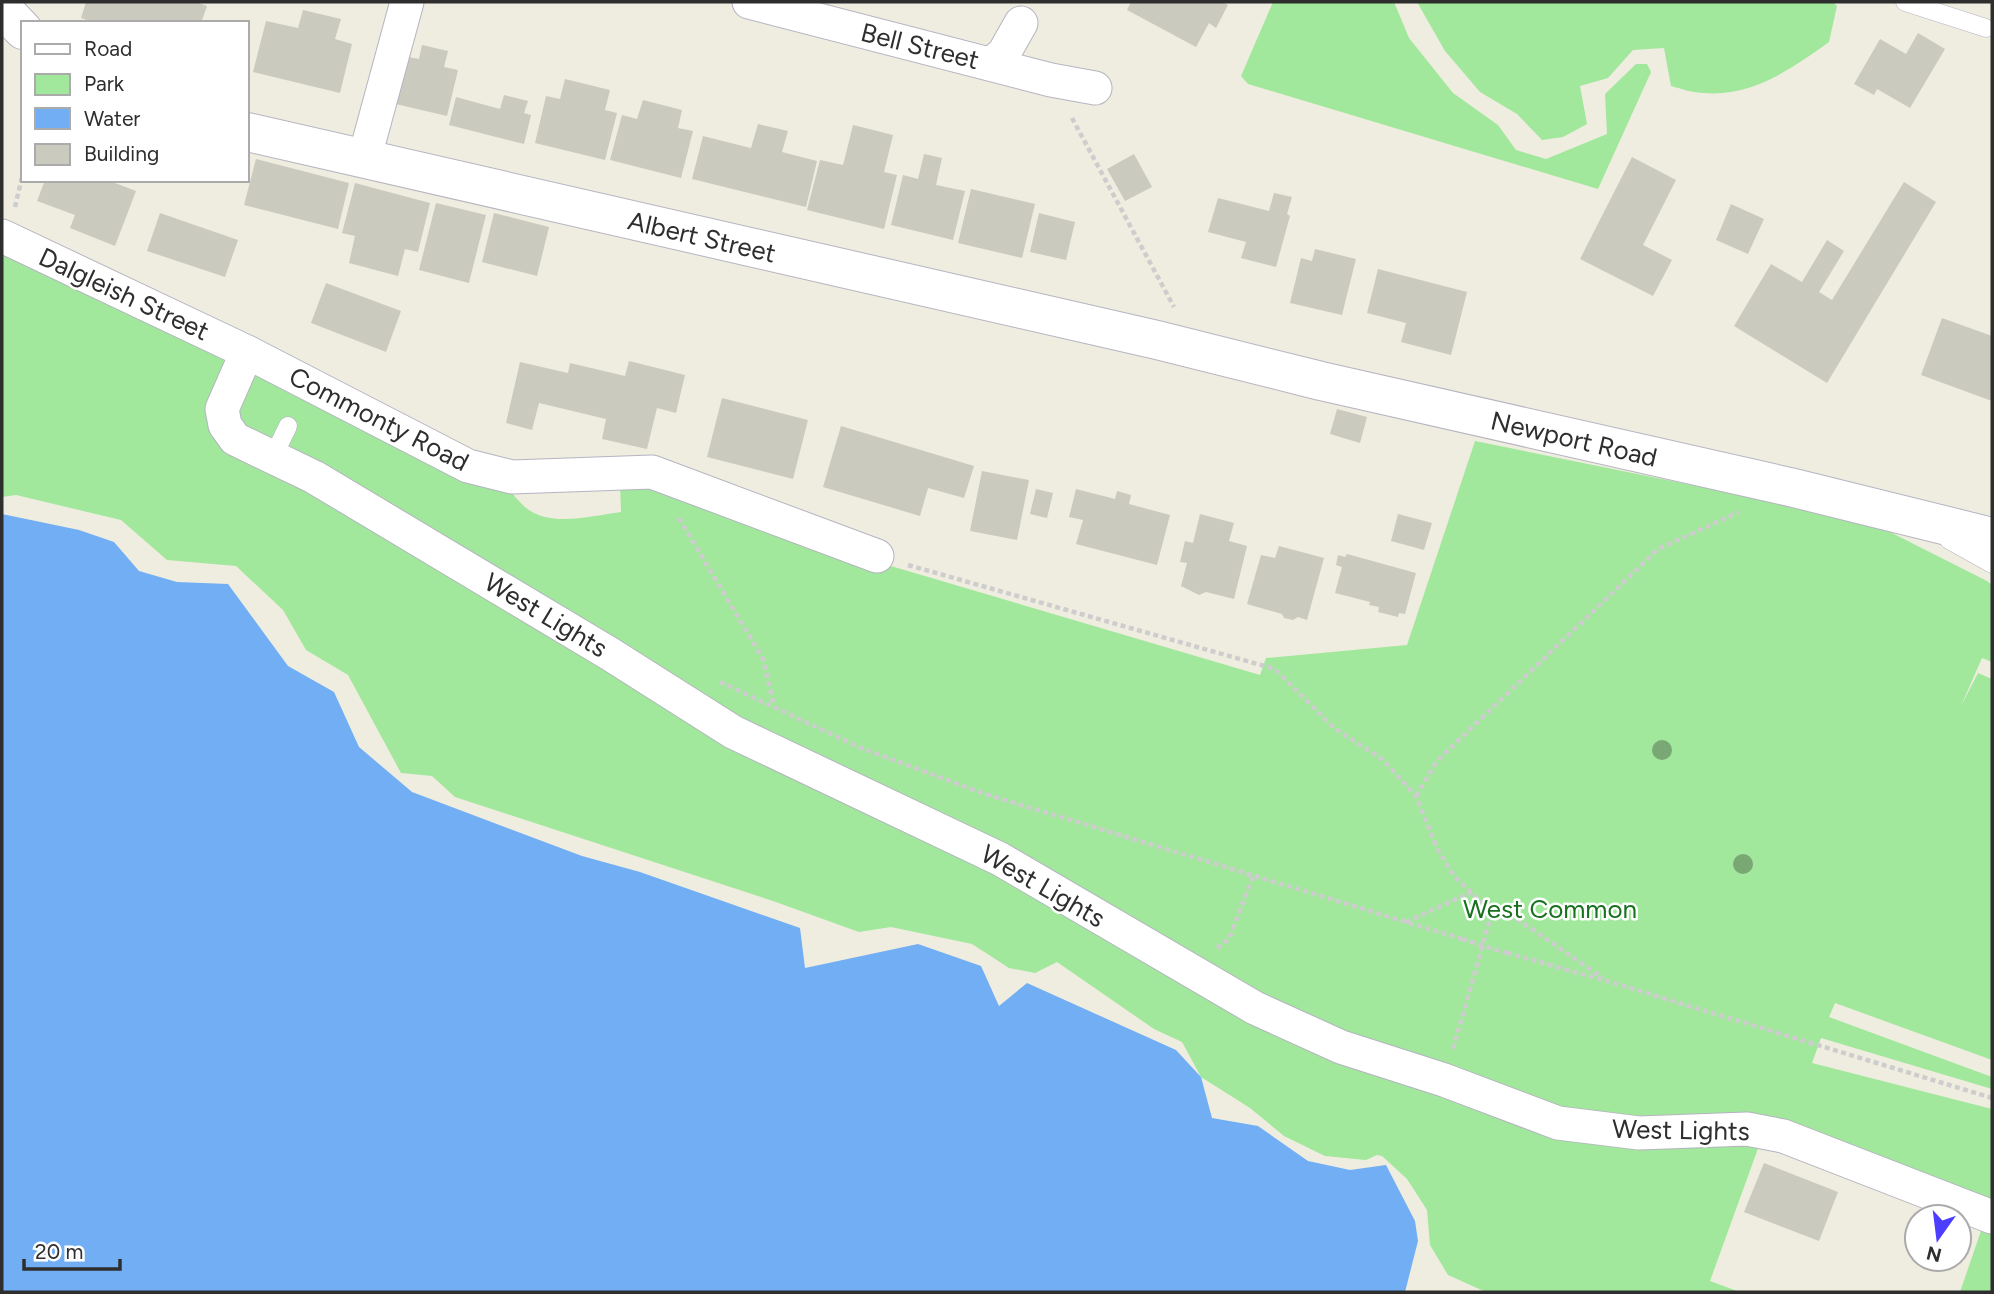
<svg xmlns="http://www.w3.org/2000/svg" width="1994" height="1294" font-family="Figtree,sans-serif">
	<rect width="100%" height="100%" fill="#efede0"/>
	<g fill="#a1e79c">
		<path d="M1273 2H1394L1409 38 1453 93 1498 125 1516 150 1546 159 1607 134 1605 94 1636 64H1647L1651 72 1598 189 1248 84 1241 76Z"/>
		<path d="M1417 2H1833L1837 6 1829 42C1791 69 1753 97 1704 93 1693 93 1682 89 1671 86L1664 48 1633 50 1608 78 1580 86 1587 124 1563 137 1542 140 1517 114 1480 92 1445 51Z"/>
		<path d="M2 248 512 488C513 496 515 497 520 502 544 530 589 516 621 512L620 483 653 482 840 551 1260 675 1266 658 1407 645 1475 441 1795 506 1888 531 1987 581 1992 585V662L1982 658 1961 706 1978 673 1992 679V1060L1835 1003 1829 1017 1992 1077V1089L1821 1038 1812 1063 1992 1109V1292H1960L1983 1225 1760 1143 1710 1281 1740 1292H1486L1448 1275 1430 1245 1427 1210 1407 1179 1382 1156 1377 1155 1366 1160 1325 1156 1284 1136 1250 1108 1201 1077 1182 1042 1154 1029 1057 962 1035 973 1009 968 972 944 891 927 859 932 773 901 455 797 432 776 401 773 348 675 306 650 283 610 236 566 167 560 121 520 16 495 2 497Z"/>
	</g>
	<path fill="#71aef4" d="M2 514 79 530 114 542 139 571 177 582 228 584 288 666 334 692 359 747 412 792 582 856 640 872 800 928 805 968 918 944 981 966 999 1006 1027 983 1176 1050 1201 1077 1212 1118 1258 1126 1308 1161 1350 1170 1386 1165 1415 1221 1418 1241 1405 1292H2Z"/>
	<g fill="#cbcabe">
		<path d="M86 2H196L207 6 201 23H95L81 18Z"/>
		<path d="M1131 2H1222L1228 5 1216 28 1209 23 1196 47 1127 10Z"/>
		<path d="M303 10 341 19 335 39 352 44 340 93 253 72 266 21 298 28Z"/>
		<path d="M1918 33 1945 49 1910 108 1877 89 1874 95 1854 84 1880 39 1906 54Z"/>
		<path d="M422 45 448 51 444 67 458 70 447 116 387 102 398 55 419 59Z"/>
		<path d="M565 79 610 90 605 110 617 113 605 160 535 143 546 96 560 99Z"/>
		<path d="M504 95 528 101 524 113 531 115 524 144 449 125 456 97 500 109Z"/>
		<path d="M643 100 682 110 678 128 693 131 681 178 610 160 622 115 637 119Z"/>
		<path d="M758 124 788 131 782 152 817 161 806 207 692 179 703 136 751 148Z"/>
		<path d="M853 125 893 135 884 172 897 175 884 229 807 210 820 160 843 165Z"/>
		<path d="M924 154 942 158 936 185 965 191 953 240 891 225 903 175 918 179Z"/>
		<path d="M1134 154 1152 187 1125 201 1107 169Z"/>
		<path d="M1632 157 1676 180 1643 245 1672 260 1653 296 1580 259Z"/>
		<path d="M256 159 349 183 338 229 244 205Z"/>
		<path d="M45 180H107L136 191 115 246 70 228 75 215 37 201Z"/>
		<path d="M1904 182 1936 202 1827 383 1734 326 1771 264 1802 282 1827 240 1844 251 1819 292 1832 300Z"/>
		<path d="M355 183 430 203 418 252 405 249 398 276 349 263 355 236 342 233Z"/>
		<path d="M971 189 1035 204 1022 258 958 243Z"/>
		<path d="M1274 193 1292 197 1287 214 1290 216 1276 267 1241 258 1246 242 1208 232 1218 198 1269 211Z"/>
		<path d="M436 203 486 215 469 283 419 270Z"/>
		<path d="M1731 204 1764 219 1748 254 1716 240Z"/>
		<path d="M160 213 238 240 225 277 147 251Z"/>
		<path d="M494 213 549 227 537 276 482 262Z"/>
		<path d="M1039 213 1075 222 1066 260 1030 252Z"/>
		<path d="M1315 249 1356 259 1342 315 1290 303 1301 258 1312 261Z"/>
		<path d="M1378 269 1467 292 1451 355 1401 342 1406 323 1367 313Z"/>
		<path d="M326 283 401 311 386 352 311 323Z"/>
		<path d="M1942 318 1992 336V401L1921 375Z"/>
		<path d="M629 361 685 375 676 413 657 408 647 449 602 439 606 419 539 403 532 430 506 423 520 362 568 373 570 363 625 376Z"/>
		<path d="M722 398 808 420 793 479 707 457Z"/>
		<path d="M1337 409 1367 417 1360 443 1330 434Z"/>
		<path d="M841 426 974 466 964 498 928 488 920 516 823 487Z"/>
		<path d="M982 471 1029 480 1017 540 970 531Z"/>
		<path d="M1036 489 1053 493 1047 518 1030 514Z"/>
		<path d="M1076 489 1115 499 1117 491 1131 495 1129 504 1170 515 1157 565 1076 544 1083 520 1069 517Z"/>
		<path d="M1200 514 1234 523 1229 541 1247 546 1234 599 1206 592 1199 595 1181 586 1187 563 1180 562 1185 541 1193 543Z"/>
		<path d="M1398 514 1432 523 1424 550 1391 541Z"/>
		<path d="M1279 546 1324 558 1307 620 1298 617 1293 620 1284 618 1282 614 1247 604 1261 555 1275 558Z"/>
		<path d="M1347 554 1416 573 1405 614 1399 613 1398 617 1378 612 1379 607 1369 605 1370 602 1335 593 1342 567 1336 565 1338 555 1345 557Z"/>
		<path d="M1764 1163 1838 1192 1819 1241 1744 1212Z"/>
	</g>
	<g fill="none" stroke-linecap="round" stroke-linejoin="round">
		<defs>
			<g id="service">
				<path d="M1905 2 1986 28"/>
				<path d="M273 457 288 426"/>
				<path d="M1949 540 1992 564"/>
			</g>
			<g id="minor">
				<path d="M749 2 1051 80 1095 88"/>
				<path d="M991 64 1004 53 1021 23"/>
				<path d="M364 160 407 2"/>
				<path d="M2 236 247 352 468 466 512 477 652 472 877 556"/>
				<path d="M247 352 222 409 225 425 235 439 314 477 610 654 733 732 1000 859 1255 1008 1341 1047 1444 1080 1558 1123 1639 1133 1747 1129 1783 1136 1992 1217"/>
			</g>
			<g id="secondary">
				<path d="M2 8 23 30"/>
				<path d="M247 132 1157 340 1321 381 1794 488 1992 537"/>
			</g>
		</defs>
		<use href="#service" stroke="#b5b4c1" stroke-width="19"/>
		<use href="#minor" stroke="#b5b4c1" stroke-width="35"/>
		<use href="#secondary" stroke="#b5b4c1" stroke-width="40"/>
		<g stroke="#cdcdcd" stroke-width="4.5" stroke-dasharray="5 3.5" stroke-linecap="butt">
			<path d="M1072 118 1174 307"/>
			<path d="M15 207 23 173"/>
			<path d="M679 518 763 659 774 706"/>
			<path d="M908 565 1275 669 1334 728 1382 759 1416 796 1437 848 1454 876 1492 912"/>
			<path d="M720 682 859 747 982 793 1462 939"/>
			<path d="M1416 796 1437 761 1658 549 1739 512"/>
			<path d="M1406 922 1472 892"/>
			<path d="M1217 948 1229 939 1253 876"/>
			<path d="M1507 953 1607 981 1992 1098"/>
			<path d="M1453 1049 1492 912 1498 910 1507 912 1603 978"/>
		</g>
		<use href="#service" stroke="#fff" stroke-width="18"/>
		<use href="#minor" stroke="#fff" stroke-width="33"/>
		<use href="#secondary" stroke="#fff" stroke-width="38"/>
		<path stroke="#cdcdcd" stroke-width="4.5" stroke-dasharray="5 3.5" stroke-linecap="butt" d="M1462 939 1507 953"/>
	</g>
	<g fill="#79a875">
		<circle cx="1662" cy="750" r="10"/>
		<circle cx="1743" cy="864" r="10"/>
	</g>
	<g text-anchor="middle" stroke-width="5" stroke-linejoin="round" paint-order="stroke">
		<g font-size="26" fill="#2e2e2e" stroke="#fff">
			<text transform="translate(920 46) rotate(14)" y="9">Bell Street</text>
			<text transform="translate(702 237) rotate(13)" y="9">Albert Street</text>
			<text transform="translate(124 294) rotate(25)" y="9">Dalgleish Street</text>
			<text transform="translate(379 419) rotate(27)" y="9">Commonty Road</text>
			<text transform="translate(1574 439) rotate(13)" y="9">Newport Road</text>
			<text transform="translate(546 615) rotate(31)" y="9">West Lights</text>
			<text transform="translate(1043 886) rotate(30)" y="9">West Lights</text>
			<text transform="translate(1681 1130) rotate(1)" y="9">West Lights</text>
		</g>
		<g font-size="26" fill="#19701e" stroke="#fff">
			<text x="1550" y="918">West Common</text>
		</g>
	</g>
	<rect width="1994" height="1294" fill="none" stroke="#2e2e2e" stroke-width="7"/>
	<rect x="21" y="21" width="228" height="161" fill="#ffffff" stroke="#ababab" stroke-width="2"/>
	<rect x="35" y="44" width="35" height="10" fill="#ffffff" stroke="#ababab" stroke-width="2"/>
	<text x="84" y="56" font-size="21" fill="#2e2e2e">Road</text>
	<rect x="35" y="74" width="35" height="21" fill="#a1e79c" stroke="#ababab" stroke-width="2"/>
	<text x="84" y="91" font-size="21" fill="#2e2e2e">Park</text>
	<rect x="35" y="108" width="35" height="21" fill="#71aef4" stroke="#ababab" stroke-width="2"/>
	<text x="84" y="126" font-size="21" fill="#2e2e2e">Water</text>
	<rect x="35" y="144" width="35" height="21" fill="#cbcabe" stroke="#ababab" stroke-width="2"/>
	<text x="84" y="161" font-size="21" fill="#2e2e2e">Building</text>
	<g transform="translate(1938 1238) rotate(194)"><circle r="33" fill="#ffffff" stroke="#ababab" stroke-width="2"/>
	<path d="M0-5L12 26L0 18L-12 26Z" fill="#4d3eff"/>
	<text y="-10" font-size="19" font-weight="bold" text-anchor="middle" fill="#2e2e2e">N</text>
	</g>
	<path d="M24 1259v10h96v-10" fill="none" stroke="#2e2e2e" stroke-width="3.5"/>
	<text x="35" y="1259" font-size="21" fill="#2e2e2e" stroke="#ffffff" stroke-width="5" paint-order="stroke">20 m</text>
</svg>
